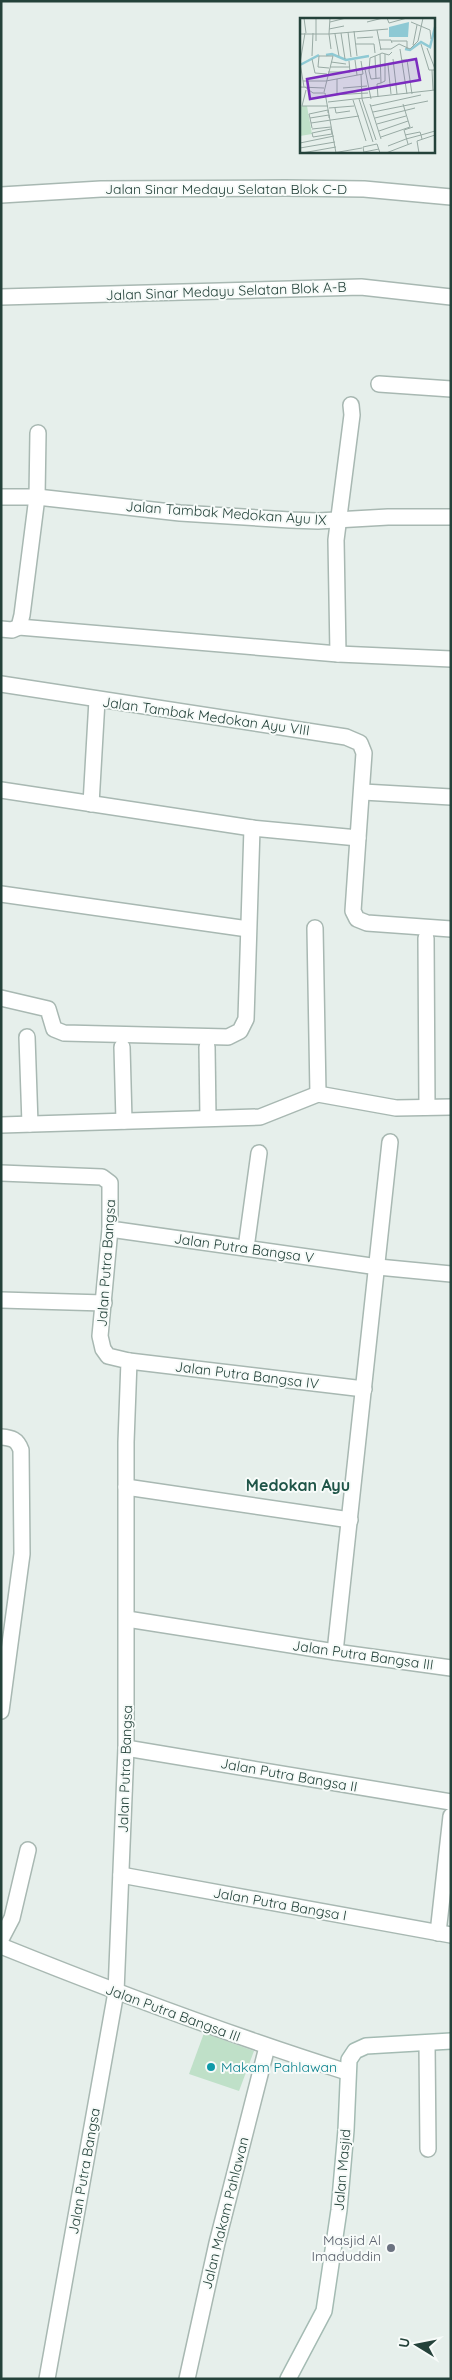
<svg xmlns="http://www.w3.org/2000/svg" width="452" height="2380" font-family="Quicksand,sans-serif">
	<rect width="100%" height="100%" fill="#e6efeb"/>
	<path fill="#bfe0c8" d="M204 2033 254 2051 239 2091 189 2074Z"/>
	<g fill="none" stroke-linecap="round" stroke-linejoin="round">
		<defs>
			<g id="street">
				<path d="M1 195 101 189 285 188 364 189 451 197"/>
				<path d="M1 297 361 287 451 297"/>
				<path d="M379 384 451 389"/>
				<path d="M1 497H37L180 513 290 520 318 521 388 517H451"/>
				<path d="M19 627 338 654 451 659"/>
				<path d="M1 629 12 630 19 627 22 615 37 497 38 433"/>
				<path d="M338 654 336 540 352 415 351 405"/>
				<path d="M1 684 346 737 360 743 364 753 358 838 252 828 1 790"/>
				<path d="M363 792 451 797"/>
				<path d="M91 804 97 700"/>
				<path d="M358 838 353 911 357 919 367 923 451 929"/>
				<path d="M1 894 248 929"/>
				<path d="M315 928 318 1094"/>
				<path d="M426 938 427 1107"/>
				<path d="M1 998 48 1009 54 1029 64 1033 228 1037 240 1031 246 1019 252 828"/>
				<path d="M27 1037 30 1124"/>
				<path d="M122 1047 124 1121"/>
				<path d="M207 1047 208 1118"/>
				<path d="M1 1125 260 1117 318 1094 396 1108 451 1107"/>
				<path d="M1 1173 102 1177 110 1183V1229L100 1336 103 1349 108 1356 129 1361 126 1442V1748L116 1992 47 2379"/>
				<path d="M110 1229 378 1267 451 1274"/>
				<path d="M246 1248 259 1153"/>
				<path d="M1 1300 104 1303"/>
				<path d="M129 1361 364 1389"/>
				<path d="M1 1437C12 1438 17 1439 21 1450L22 1554 1 1711"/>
				<path d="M126 1487 350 1520"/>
				<path d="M127 1619 335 1652 451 1668"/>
				<path d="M335 1652 390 1142"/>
				<path d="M126 1748 451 1802"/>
				<path d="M121 1875 451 1935"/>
				<path d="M438 1933 451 1816"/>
				<path d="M1 1939 12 1918 28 1850"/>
				<path d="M1 1946C115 1992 230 2035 347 2072"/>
				<path d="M427 2044 428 2149"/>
				<path d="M187 2379 217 2243 267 2047"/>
			</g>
			<path id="secondary" d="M288 2379 324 2311 339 2210 346 2130 349 2060 355 2051 366 2046 451 2041"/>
		</defs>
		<use href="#street" stroke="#a8b8b2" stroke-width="18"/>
		<use href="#secondary" stroke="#a4bbb3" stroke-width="18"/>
		<use href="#street" stroke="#fff" stroke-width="15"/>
		<use href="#secondary" stroke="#fff" stroke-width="15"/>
	</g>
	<circle fill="#0f9aa8" stroke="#f7fbf9" stroke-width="2" cx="211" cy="2067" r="5"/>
	<circle fill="#6b7280" stroke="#f7fbf9" stroke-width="2" cx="391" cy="2248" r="5"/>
	<g text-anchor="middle" stroke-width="4" stroke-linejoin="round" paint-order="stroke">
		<g font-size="14" fill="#24423a" stroke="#f7fbf9">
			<text x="226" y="194">Jalan Sinar Medayu Selatan Blok C-D</text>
			<text transform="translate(226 291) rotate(-2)" y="5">Jalan Sinar Medayu Selatan Blok A-B</text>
			<text transform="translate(226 513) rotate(4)" y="5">Jalan Tambak Medokan Ayu IX</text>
			<text transform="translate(206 716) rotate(8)" y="5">Jalan Tambak Medokan Ayu VIII</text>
			<text transform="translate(244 1248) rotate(8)" y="5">Jalan Putra Bangsa V</text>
			<text transform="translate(106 1263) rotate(-86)" y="5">Jalan Putra Bangsa</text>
			<text transform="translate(247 1375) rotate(7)" y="5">Jalan Putra Bangsa IV</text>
			<text transform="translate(363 1655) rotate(8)" y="5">Jalan Putra Bangsa III</text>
			<text transform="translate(125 1769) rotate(-88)" y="5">Jalan Putra Bangsa</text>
			<text transform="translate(289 1775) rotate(10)" y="5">Jalan Putra Bangsa II</text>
			<text transform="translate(280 1904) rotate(10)" y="5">Jalan Putra Bangsa I</text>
			<text transform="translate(173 2013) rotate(20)" y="5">Jalan Putra Bangsa III</text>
			<text transform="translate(342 2170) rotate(-85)" y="5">Jalan Masjid</text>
			<text transform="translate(84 2171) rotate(-80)" y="5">Jalan Putra Bangsa</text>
			<text transform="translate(225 2213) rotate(-76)" y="5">Jalan Makam Pahlawan</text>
		</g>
		<g font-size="14" fill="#0d838f" stroke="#f7fbf9" text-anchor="start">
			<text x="221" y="2072">Makam Pahlawan</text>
		</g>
		<g font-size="14" fill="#5b616d" stroke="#f7fbf9" text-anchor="end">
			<text x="381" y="2245">Masjid Al<tspan x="381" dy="16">Imaduddin</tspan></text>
		</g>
		<g font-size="16" font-weight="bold" fill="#1f5548" stroke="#f7fbf9">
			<text x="298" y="1491">Medokan Ayu</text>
		</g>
	</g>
	<g transform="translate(300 18)">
		<rect width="135" height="135" fill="#e6efeb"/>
		<path d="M0 88H7L12 116 0 118Z" fill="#bfe0c8"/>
		<path d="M109 4 108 19H89V9Z" fill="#8ec9d4"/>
		<path fill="none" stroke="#8ec9d4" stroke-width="2.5" d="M105 31 110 32 121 24 130 29 135 9M26 37 32 36 46 42 69 38M0 47 19 37"/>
		<path fill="none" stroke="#98aaa4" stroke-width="1" d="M4 0 6 15M87 0 89 5 107 0M30 4 46 0M67 4 83 0M111 4 130 12 131 21M29 11 44 8M77 12 81 32M54 13 57 38M48 14 51 39M41 15 45 41M0 16H29M29 16 88 11M29 16 30 0M29 16 31 31M35 16 39 38M57 20 73 19M79 22H91L92 25M16 23V0M92 23H107V31M56 26H74L75 35M121 26 129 52H135M113 27 117 7M127 30 135 51M80 31H91L99 26 110 31 118 23 123 0M100 31 107 76M80 36 70 40 69 53 71 61 80 60M85 36V63L81 65 80 36 82 35 89 37 92 34M12 38 13 15M75 38 76 60M12 41 15 55 27 56M93 41 97 76M55 42 57 57M102 42H107L112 76M31 44 46 46M88 47 91 76M30 49H49M65 51 71 81M132 52 133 72M28 54H50L49 43M61 56 62 81 76 122M37 61V77M3 63H26L63 56 61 43M0 69 24 70M4 69 0 45 5 15M5 69 13 75H25L36 135M43 70 67 68M6 72 2 88H28M24 74 33 38H19L18 49 29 50M31 77 68 75M78 79 77 66 81 65M59 81 73 124M53 82 66 123M28 84 135 72M70 86 81 121M71 88 121 77M29 90 54 88M35 90 36 95 50 93M73 94 128 83M10 100 9 96 28 92V95M75 100 115 90M31 102 59 98M11 105 31 102M77 106 106 98M12 110 10 100 29 97V100M12 111 31 109M31 111 32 116 13 119 12 115ZM79 113 108 103M105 117 120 114 121 117M81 119 110 109 103 86M106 121 121 117M122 121 121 117 135 113M0 125 34 118M108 126 104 112 113 109M88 128 106 121M0 130 35 124M64 134 79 131M2 135 36 129M33 135 62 130M64 135 63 129 77 126 80 135M86 135 112 125M119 135 117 123 135 117"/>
		<path fill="#7b2cbf" fill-opacity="0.15" stroke="#7b2cbf" stroke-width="2.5" d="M116 41 120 62 10 81 7 61Z"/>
		<rect width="135" height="135" fill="none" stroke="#24423a" stroke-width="2.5"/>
	</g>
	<rect width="452" height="2380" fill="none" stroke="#24423a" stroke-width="5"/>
	<g transform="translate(417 2345) rotate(280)" stroke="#f7fbf9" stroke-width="4" paint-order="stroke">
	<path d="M0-4L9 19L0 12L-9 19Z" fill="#24423a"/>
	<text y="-8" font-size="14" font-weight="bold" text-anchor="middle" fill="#24423a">U</text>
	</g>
</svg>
